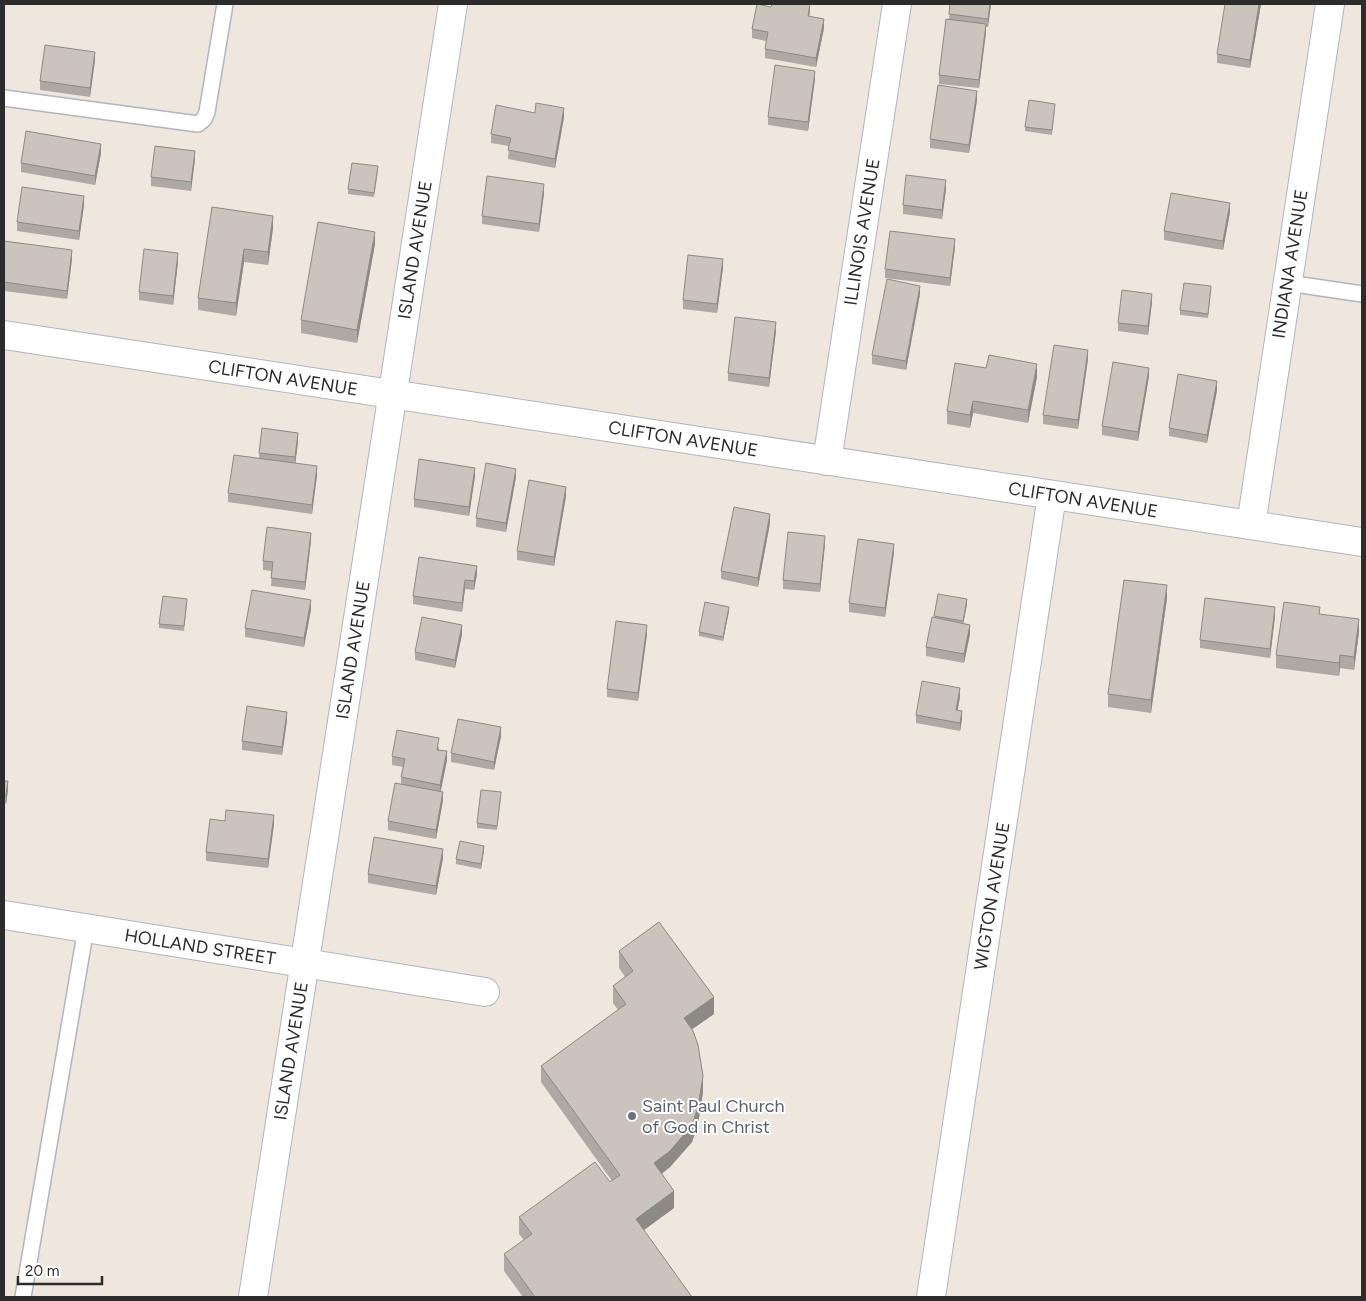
<svg xmlns="http://www.w3.org/2000/svg" width="1366" height="1301" font-family="Figtree,sans-serif">
	<rect width="100%" height="100%" fill="#efe7dd"/>
	<g fill="none" stroke-linecap="round" stroke-linejoin="round">
		<defs>
			<g id="service">
				<path d="M4 98 198 124 204 119 207 112 225 4"/>
				<path d="M1288 283 1362 294"/>
				<path d="M23 1297 86 928"/>
			</g>
			<g id="minor">
				<path d="M827 461 897 4"/>
				<path d="M1251 525 1330 4"/>
				<path d="M4 915 485 992"/>
				<path d="M253 1297 453 4"/>
				<path d="M931 1297 1052 495"/>
			</g>
			<path id="tertiary" d="M4 335 1362 542"/>
		</defs>
		<use href="#service" stroke="#b1b4c1" stroke-width="18"/>
		<use href="#minor" stroke="#b1b4c1" stroke-width="30"/>
		<use href="#tertiary" stroke="#b1b4c1" stroke-width="30"/>
		<use href="#service" stroke="#fff" stroke-width="15"/>
		<use href="#minor" stroke="#fff" stroke-width="28"/>
		<use href="#tertiary" stroke="#fff" stroke-width="28"/>
	</g>
	<g fill="#aea9a3">
		<path d="M950 4H991L988 27H986L979 88 939 84V75L949 19Z"/>
		<path d="M1261 4 1250 68 1217 63V54Z"/>
		<path d="M771 7 810 10 809 16 824 28 816 67 765 58V49L766 41 752 38V29Z"/>
		<path d="M95 60 90 97 40 90V81Z"/>
		<path d="M815 79 808 131 768 125V117Z"/>
		<path d="M977 100 969 153 930 148V139Z"/>
		<path d="M1055 108 1052 135 1025 131V127Z"/>
		<path d="M535 113 564 117 555 168 508 159 509 146 491 143V134Z"/>
		<path d="M101 153 95 185 21 172V163Z"/>
		<path d="M195 159 191 191 151 186V177Z"/>
		<path d="M378 171 374 197 348 194V189Z"/>
		<path d="M946 189 942 219 903 214V205Z"/>
		<path d="M544 193 539 232 482 224V216Z"/>
		<path d="M84 205 79 240 17 231V222Z"/>
		<path d="M1230 212 1223 250 1164 240V231Z"/>
		<path d="M273 216V228L268 265 244 262 236 316 198 310V298Z"/>
		<path d="M4 241 72 259 67 299 4 291Z"/>
		<path d="M375 244 357 343 301 333V320Z"/>
		<path d="M955 247 950 286 885 278V269Z"/>
		<path d="M178 262 173 305 139 300V292Z"/>
		<path d="M723 268 717 313 683 309V300Z"/>
		<path d="M1211 290 1208 318 1180 315V310Z"/>
		<path d="M920 294 906 370 872 364V355Z"/>
		<path d="M1152 302 1148 335 1118 331V323Z"/>
		<path d="M776 331 769 387 728 381V373Z"/>
		<path d="M1088 359 1078 429 1043 424V415Z"/>
		<path d="M1149 376 1138 441 1102 435V426Z"/>
		<path d="M1037 377 1028 423 973 413 970 428 947 424V411Z"/>
		<path d="M1217 390 1207 443 1169 436V428Z"/>
		<path d="M298 442 295 463 317 475 312 514 228 502V493L259 459V453Z"/>
		<path d="M475 476 469 516 414 507V499Z"/>
		<path d="M516 477 506 532 476 527V518Z"/>
		<path d="M566 496 554 566 517 560V551Z"/>
		<path d="M770 523 758 587 721 579V571Z"/>
		<path d="M311 541 305 590 271 586 272 571 263 570V561Z"/>
		<path d="M825 544 820 592 783 589V580Z"/>
		<path d="M894 552 885 617 849 612V603Z"/>
		<path d="M477 574 474 590 465 589 462 612 413 604V596Z"/>
		<path d="M1167 598 1151 713 1108 707V694Z"/>
		<path d="M187 603 184 631 159 628V624Z"/>
		<path d="M967 604 963 624 970 634 964 663 926 656V647L934 616Z"/>
		<path d="M311 609 304 647 245 637V628Z"/>
		<path d="M729 611 723 641 699 636V632Z"/>
		<path d="M1320 615 1359 632 1354 670 1340 668 1339 676 1276 668V655Z"/>
		<path d="M1275 616 1270 658 1200 648V640Z"/>
		<path d="M462 634 455 668 415 660V652Z"/>
		<path d="M647 634 638 701 607 697V689Z"/>
		<path d="M960 696 958 710 962 719 960 731 916 723V715Z"/>
		<path d="M287 720 282 755 242 750V741Z"/>
		<path d="M501 736 494 770 451 762V753Z"/>
		<path d="M439 747V750L447 760 441 791 443 800 436 839 388 830V821L401 784V777L403 767 392 765V756Z"/>
		<path d="M4 781 8 790 6 804 4 803Z"/>
		<path d="M501 797 497 830 477 828V823Z"/>
		<path d="M225 821 274 824 268 868 206 861V852Z"/>
		<path d="M484 850 481 869 456 864V859Z"/>
		<path d="M443 858 436 895 368 883V874Z"/>
		<path d="M619 951 714 1014 692 1029 703 1092 698 1124 692 1142 670 1167 662 1174 674 1208 643 1230 692 1297H523L504 1271V1254L524 1240 519 1234V1217L610 1182 612 1181 541 1082V1066L618 1010 613 1003V986L625 977 619 968Z"/>
	</g>
	<g fill="#8d8984">
		<path d="M810 4V10L808 25V16Z"/>
		<path d="M990 4H991L988 27V19Z"/>
		<path d="M1259 4H1261L1250 68V60Z"/>
		<path d="M824 19V28L816 67V58Z"/>
		<path d="M986 24V33L979 88V80Z"/>
		<path d="M95 52V60L90 97V88Z"/>
		<path d="M815 71V79L808 131V122Z"/>
		<path d="M977 91V100L969 153V145Z"/>
		<path d="M564 108V117L555 168V159Z"/>
		<path d="M101 144V153L95 185V176Z"/>
		<path d="M195 151V159L191 191V182Z"/>
		<path d="M946 180V189L942 219V210Z"/>
		<path d="M544 184V193L539 232V224Z"/>
		<path d="M84 196V205L79 240V231Z"/>
		<path d="M1230 203V212L1223 250V241Z"/>
		<path d="M273 216V228L268 265V252Z"/>
		<path d="M375 232V244L357 343V330Z"/>
		<path d="M955 239V247L950 286V278Z"/>
		<path d="M244 249V262L236 316V303Z"/>
		<path d="M72 250V259L67 299V291Z"/>
		<path d="M178 253V262L173 305V296Z"/>
		<path d="M723 259V268L717 313V304Z"/>
		<path d="M920 286V294L906 370V361Z"/>
		<path d="M1152 294V302L1148 335V326Z"/>
		<path d="M776 322V331L769 387V378Z"/>
		<path d="M1088 350V359L1078 429V420Z"/>
		<path d="M1037 364V377L1028 423V410Z"/>
		<path d="M1149 368V376L1138 441V432Z"/>
		<path d="M1217 381V390L1207 443V435Z"/>
		<path d="M973 401V413L970 428V415Z"/>
		<path d="M298 433V442L295 466V457Z"/>
		<path d="M317 466V475L312 514V505Z"/>
		<path d="M475 468V476L469 516V507Z"/>
		<path d="M516 469V477L506 532V523Z"/>
		<path d="M566 487V496L554 566V557Z"/>
		<path d="M770 514V523L758 587V578Z"/>
		<path d="M311 533V541L305 590V582Z"/>
		<path d="M825 536V544L820 592V584Z"/>
		<path d="M894 544V552L885 617V608Z"/>
		<path d="M477 566V574L474 590V581Z"/>
		<path d="M465 580V589L462 612V603Z"/>
		<path d="M1167 585V598L1151 713V700Z"/>
		<path d="M967 599V604L963 625V621Z"/>
		<path d="M311 600V609L304 647V638Z"/>
		<path d="M729 607V611L723 641V637Z"/>
		<path d="M1275 607V616L1270 658V649Z"/>
		<path d="M1359 619V632L1354 670V657Z"/>
		<path d="M462 625V634L455 668V660Z"/>
		<path d="M647 625V634L638 701V693Z"/>
		<path d="M970 625V634L964 663V654Z"/>
		<path d="M1340 655V668L1339 676V663Z"/>
		<path d="M960 688V696L956 719V710Z"/>
		<path d="M962 711V719L960 731V723Z"/>
		<path d="M287 712V720L282 755V747Z"/>
		<path d="M501 727V736L494 770V762Z"/>
		<path d="M447 751V760L440 793V785Z"/>
		<path d="M8 781V790L6 804V795Z"/>
		<path d="M443 792V800L436 839V830Z"/>
		<path d="M274 815V824L268 868V859Z"/>
		<path d="M484 846V850L481 869V864Z"/>
		<path d="M443 849V858L436 895V886Z"/>
		<path d="M714 997V1014L684 1035V1018Z"/>
		<path d="M703 1076V1092L698 1124 692 1142 670 1167 654 1179V1163Z"/>
		<path d="M674 1191V1208L636 1236V1219Z"/>
	</g>
	<g fill="#cac4bd" stroke="#8d8984">
		<path d="M757 4 771 7 772 4H810L808 16 824 19 816 58 765 49 768 32 752 29Z"/>
		<path d="M950 4H990L988 19 949 14Z"/>
		<path d="M1225 4H1259L1250 60 1217 54Z"/>
		<path d="M946 19 986 24 979 80 939 75Z"/>
		<path d="M45 45 95 52 90 88 40 81Z"/>
		<path d="M775 65 815 71 808 122 768 117Z"/>
		<path d="M938 85 977 91 969 145 930 139Z"/>
		<path d="M1029 100 1055 104 1052 130 1025 127Z"/>
		<path d="M536 103 564 108 555 159 508 150 511 138 491 134 496 105 535 113Z"/>
		<path d="M26 131 101 144 95 176 21 163Z"/>
		<path d="M155 146 195 151 191 182 151 177Z"/>
		<path d="M352 163 378 166 374 193 348 189Z"/>
		<path d="M906 175 946 180 942 210 903 205Z"/>
		<path d="M487 176 544 184 539 224 482 216Z"/>
		<path d="M22 187 84 196 79 231 17 222Z"/>
		<path d="M1171 193 1230 203 1223 241 1164 231Z"/>
		<path d="M212 207 273 216 268 252 244 249 236 303 198 298Z"/>
		<path d="M318 222 375 232 357 330 301 320Z"/>
		<path d="M890 231 955 239 950 278 885 269Z"/>
		<path d="M4 241 72 250 67 291 4 282Z"/>
		<path d="M144 249 178 253 173 296 139 292Z"/>
		<path d="M688 255 723 259 717 304 683 300Z"/>
		<path d="M887 279 920 286 906 361 872 355Z"/>
		<path d="M1184 283 1211 286 1208 314 1180 310Z"/>
		<path d="M1122 290 1152 294 1148 326 1118 323Z"/>
		<path d="M735 317 776 322 769 378 728 373Z"/>
		<path d="M1054 345 1088 350 1078 420 1043 415Z"/>
		<path d="M989 355 1037 364 1028 410 973 401 970 415 947 411 955 363 986 368Z"/>
		<path d="M1113 362 1149 368 1138 432 1102 426Z"/>
		<path d="M1178 374 1217 381 1207 435 1169 428Z"/>
		<path d="M262 428 298 433 295 457 259 453Z"/>
		<path d="M234 455 317 466 312 505 228 493Z"/>
		<path d="M419 459 475 468 469 507 414 499Z"/>
		<path d="M486 463 516 469 506 523 476 518Z"/>
		<path d="M529 480 566 487 554 557 517 551Z"/>
		<path d="M734 507 770 514 758 578 721 571Z"/>
		<path d="M267 527 311 533 305 582 271 578 273 562 263 561Z"/>
		<path d="M788 532 825 536 820 584 783 580Z"/>
		<path d="M858 539 894 544 885 608 849 603Z"/>
		<path d="M419 557 477 566 474 581 465 580 462 603 413 596Z"/>
		<path d="M1124 580 1167 585 1151 700 1108 694Z"/>
		<path d="M252 590 311 600 304 638 245 628Z"/>
		<path d="M938 594 967 599 963 621 934 616Z"/>
		<path d="M163 596 187 599 184 626 159 624Z"/>
		<path d="M1205 598 1275 607 1270 649 1200 640Z"/>
		<path d="M705 602 729 607 723 637 699 632Z"/>
		<path d="M1284 602 1320 607 1319 614 1359 619 1354 657 1340 655 1339 663 1276 655Z"/>
		<path d="M422 617 462 625 455 660 415 652Z"/>
		<path d="M932 617 970 625 964 654 926 647Z"/>
		<path d="M616 621 647 625 638 693 607 689Z"/>
		<path d="M922 681 960 688 956 710 962 711 960 723 916 715Z"/>
		<path d="M247 706 287 712 282 747 242 741Z"/>
		<path d="M458 719 501 727 494 762 451 753Z"/>
		<path d="M397 730 439 738 437 750 447 751 440 785 401 777 405 759 392 756Z"/>
		<path d="M4 781H8L6 795H4Z"/>
		<path d="M395 783 443 792 436 830 388 821Z"/>
		<path d="M481 790 501 792 497 826 477 823Z"/>
		<path d="M226 810 274 815 268 859 206 852 210 819 225 821Z"/>
		<path d="M374 837 443 849 436 886 368 874Z"/>
		<path d="M460 841 484 846 481 864 456 859Z"/>
		<path d="M659 922 714 997 684 1018 693 1031 698 1045 703 1076 698 1107 692 1125 670 1151 654 1163 674 1191 636 1219 692 1297H535L504 1254 532 1234 519 1217 595 1162 610 1182 620 1175 541 1066 626 1004 613 986 633 971 619 951Z"/>
	</g>
	<circle fill="#6b7280" stroke="#fff" stroke-width="2" cx="632" cy="1116" r="5"/>
	<g text-anchor="middle" stroke-width="4" stroke-linejoin="round" paint-order="stroke">
		<g font-size="18" fill="#2c2c2c" stroke="#fff">
			<text transform="translate(862 232) rotate(-81)" y="6">ILLINOIS AVENUE</text>
			<text transform="translate(415 250) rotate(-81)" y="6">ISLAND AVENUE</text>
			<text transform="translate(1290 264) rotate(-81)" y="6">INDIANA AVENUE</text>
			<text transform="translate(283 378) rotate(9)" y="6">CLIFTON AVENUE</text>
			<text transform="translate(683 439) rotate(9)" y="6">CLIFTON AVENUE</text>
			<text transform="translate(1083 500) rotate(9)" y="6">CLIFTON AVENUE</text>
			<text transform="translate(353 650) rotate(-81)" y="6">ISLAND AVENUE</text>
			<text transform="translate(992 896) rotate(-81)" y="6">WIGTON AVENUE</text>
			<text transform="translate(200 947) rotate(9)" y="6">HOLLAND STREET</text>
			<text transform="translate(291 1051) rotate(-81)" y="6">ISLAND AVENUE</text>
		</g>
		<g font-size="18" fill="#5b616d" stroke="#fff" text-anchor="start">
			<text x="642" y="1112">Saint Paul Church<tspan x="642" dy="21">of God in Christ</tspan></text>
		</g>
	</g>
	<rect width="1366" height="1301" fill="none" stroke="#2c2c2c" stroke-width="10"/>
	<path d="M18 1276v8h84v-8" fill="none" stroke="#2c2c2c" stroke-width="2.5"/>
	<text x="25" y="1276" font-size="15" fill="#2c2c2c" stroke="#ffffff" stroke-width="4" paint-order="stroke">20 m</text>
</svg>
